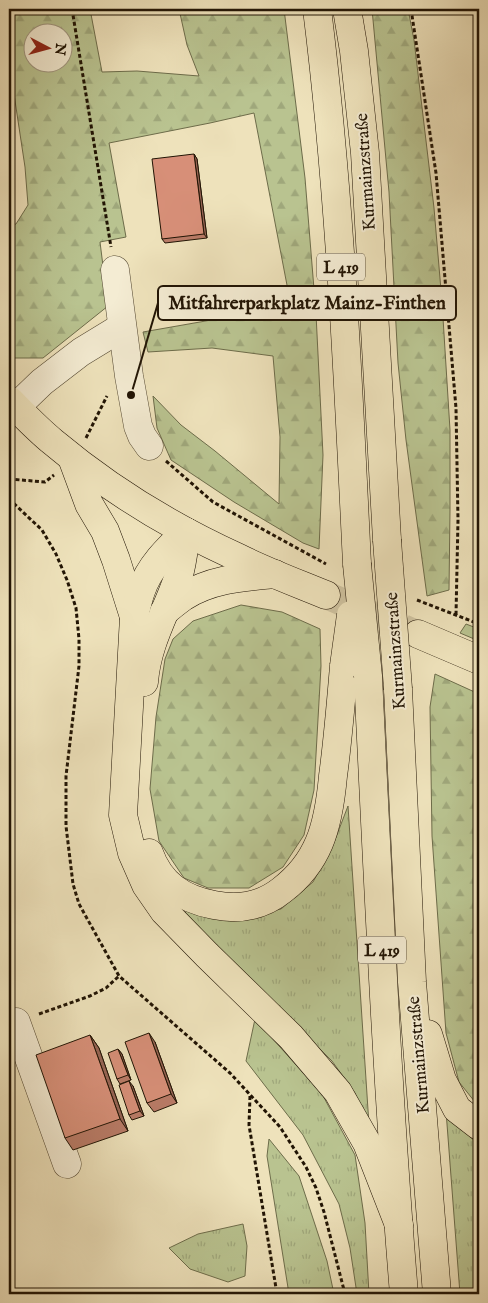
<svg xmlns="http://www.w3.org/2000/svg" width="488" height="1303" font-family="'IM FELL English',serif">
	<defs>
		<pattern id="grass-tufts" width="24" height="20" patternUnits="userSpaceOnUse" patternTransform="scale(1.25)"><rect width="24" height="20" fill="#b9c390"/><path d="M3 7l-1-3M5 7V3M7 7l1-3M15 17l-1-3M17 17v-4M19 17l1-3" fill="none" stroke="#9fa77b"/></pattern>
		<pattern id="forest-firs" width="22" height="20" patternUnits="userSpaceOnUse" patternTransform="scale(1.25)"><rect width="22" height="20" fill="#b9c390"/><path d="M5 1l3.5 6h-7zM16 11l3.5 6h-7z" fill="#9fa77b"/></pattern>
	</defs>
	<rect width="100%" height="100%" fill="#eee2bb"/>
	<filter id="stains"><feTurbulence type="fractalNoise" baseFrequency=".004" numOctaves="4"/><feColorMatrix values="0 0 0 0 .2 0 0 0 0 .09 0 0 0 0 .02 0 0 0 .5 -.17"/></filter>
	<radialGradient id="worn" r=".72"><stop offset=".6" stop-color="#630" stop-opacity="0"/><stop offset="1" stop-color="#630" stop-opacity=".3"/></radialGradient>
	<g fill="url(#grass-tufts)" stroke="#6d6c4a">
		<path d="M466 624 479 629V641L460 633Z"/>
		<path d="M348 806 369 1125 355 1093 332 1061 184 915 187 910 242 917 281 909 313 882 333 845Z"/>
		<path d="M255 1019 322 1094 355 1155 365 1223 369 1294H357L350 1248 339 1204 303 1135 246 1061Z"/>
		<path d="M446 1111 471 1138 479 1143V1294H460Z"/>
		<path d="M269 1139 299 1176 327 1261 334 1294H289L267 1156Z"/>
		<path d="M243 1224 247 1246 245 1276 228 1282 190 1269 169 1248 198 1234Z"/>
	</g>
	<g fill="url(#forest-firs)" stroke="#6d6c4a" fill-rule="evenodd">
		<path d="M9 9H90L102 72 137 71 199 76 187 45 179 9H284L305 178 316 314 323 455 319 549 303 543 234 502 171 460 157 428 153 396 181 425 215 451 279 504 280 437 273 356 212 348 148 352 143 332 291 306 254 113 210 123 109 143 126 237 100 242 108 306 43 358H13L9 353V226L16 224 28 205 25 167 9 61ZM32 32H62V62H32Z"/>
		<path d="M372 9H408L414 40 434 208 442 302 450 430V510L449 590 427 596 406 440 398 363 389 192Z"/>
		<path d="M241 605 282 612 320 629 321 666 314 790 304 835 283 867 249 888H208L184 878 159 841 150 789 156 717 165 659 173 639 193 621Z"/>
		<path d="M435 674 479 694V1107L459 1082 446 1033 432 836 430 707Z"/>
	</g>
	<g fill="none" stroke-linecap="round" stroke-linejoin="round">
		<path stroke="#cfc3a0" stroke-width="28" stroke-dasharray="28 14" stroke-linecap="butt" d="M326 595 412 632"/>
		<defs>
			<g id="minor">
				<path d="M115 270 129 376 138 426 142 436 149 446"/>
				<path d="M16 407 42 382 81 352 122 327"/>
				<path d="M16 1022 67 1164"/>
			</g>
			<g id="major">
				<path d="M9 400C23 414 37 429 53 442 109 489 173 528 239 558 267 572 297 583 326 595"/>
				<path d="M418 634 479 660"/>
			</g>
			<g id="highway">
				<path d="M317 9C340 193 348 379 357 564"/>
				<path d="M347 9 354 51 365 153 387 540"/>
				<path d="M72 458 89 504 105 531 116 560 134 617"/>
				<path d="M186 532C168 548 149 567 141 591 138 599 136 609 134 617L123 815 132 853 146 885 164 911 207 955 291 1037 338 1092 367 1143 399 1225"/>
				<path d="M164 612C170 607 176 602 183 597 211 579 243 577 275 574"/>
				<path d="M368 676C378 882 387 1088 404 1294"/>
				<path d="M144 682C147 643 166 613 178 578 183 563 184 547 186 532"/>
				<path d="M398 689 412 982 437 1294"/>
				<path d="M149 853C160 884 182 899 214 905 238 910 262 906 282 890 299 877 311 862 319 843 328 822 331 798 333 776 338 739 341 702 344 666"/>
				<path d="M428 1034 442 1080 457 1109 479 1126"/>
			</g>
		</defs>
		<use href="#minor" stroke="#544832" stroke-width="29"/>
		<use href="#major" stroke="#211404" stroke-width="29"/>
		<use href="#highway" stroke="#211404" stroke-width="29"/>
		<g stroke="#211404" stroke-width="3" stroke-dasharray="4 2.5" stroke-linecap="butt">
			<path d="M72 9 111 247"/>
			<path d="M411 9 436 173 456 408 458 520 456 615"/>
			<path d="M86 438 107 396"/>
			<path d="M166 461 213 502 326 564"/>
			<path d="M9 479 45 482 54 475"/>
			<path d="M9 499 42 530 56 554 67 580 76 608 79 639V666L66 776V826L73 884 79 904 119 976 230 1073 280 1127 306 1167 316 1188 324 1212 345 1294"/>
			<path d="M417 600 479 624"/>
			<path d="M39 1014 90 996 106 988 119 976"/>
			<path d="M250 1096 249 1125 277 1294"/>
		</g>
		<use href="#minor" stroke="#f4ecd3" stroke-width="28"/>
		<use href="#major" stroke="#eee2bb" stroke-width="28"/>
		<use href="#highway" stroke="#eee2bb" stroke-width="28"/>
		<defs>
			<g id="highway-bridge">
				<path d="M387 540 398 689"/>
				<path d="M357 564 368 676"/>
				<path d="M344 666 351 615"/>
			</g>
		</defs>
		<use href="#highway-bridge" stroke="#211404" stroke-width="29" stroke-linecap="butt"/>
		<use href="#highway-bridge" stroke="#eee2bb" stroke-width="28"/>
	</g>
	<g fill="#b97b67" stroke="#211404">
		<path d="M194 154 197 159 207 238 165 243 162 239Z"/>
		<path d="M90 1035 99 1048 128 1131 73 1150 65 1138Z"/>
		<path d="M155 1042 177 1103 154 1112 147 1103Z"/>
		<path d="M118 1049 122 1054 131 1080 120 1084 117 1079Z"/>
		<path d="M133 1086 144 1116 132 1120 129 1115Z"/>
	</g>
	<g fill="#966454" stroke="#211404">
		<path d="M194 154 197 159 207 238 204 234Z"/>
		<path d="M149 1033 155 1042 177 1103 171 1094Z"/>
		<path d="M90 1035 99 1048 128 1131 120 1119Z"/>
		<path d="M118 1049 122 1054 131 1080 128 1075Z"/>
		<path d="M129 1081 133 1086 144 1116 140 1111Z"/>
	</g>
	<g fill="#d78f78" stroke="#211404">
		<path d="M194 154 204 234 162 239 152 159Z"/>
		<path d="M149 1033 171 1094 147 1103 125 1042Z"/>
		<path d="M90 1035 120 1119 65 1138 36 1055Z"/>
		<path d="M118 1049 128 1075 117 1079 108 1053Z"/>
		<path d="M129 1081 140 1111 129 1115 119 1085Z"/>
	</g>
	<g text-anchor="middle" stroke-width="4" stroke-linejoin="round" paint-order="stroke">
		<g fill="#f4ecd3" stroke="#605542" stroke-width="1">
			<rect x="317" y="253.5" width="48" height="27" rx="4"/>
			<rect x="358" y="936.5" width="48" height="27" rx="4"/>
		</g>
		<g font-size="16" font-weight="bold" fill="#211404">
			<text x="341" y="273">L 419</text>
			<text x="382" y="956">L 419</text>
		</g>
		<g font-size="18" fill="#211404" stroke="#f4ecd3">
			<text transform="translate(365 172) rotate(-94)" y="6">Kurmainzstraße</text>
			<text transform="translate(395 651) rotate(-94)" y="6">Kurmainzstraße</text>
			<text transform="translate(418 1055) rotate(-95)" y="6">Kurmainzstraße</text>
		</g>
	</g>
	<path fill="none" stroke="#211404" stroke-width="2" d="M131 395L158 303"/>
	<circle fill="#211404" stroke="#f4ecd3" stroke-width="2" cx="131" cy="395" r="5"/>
	<rect fill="#f4ecd3" stroke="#211404" stroke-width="2" x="158" y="286" width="298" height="34" rx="5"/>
	<g font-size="19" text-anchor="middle" font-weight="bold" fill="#211404">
		<text x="307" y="309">Mitfahrerparkplatz Mainz-Finthen</text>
	</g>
	<rect width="488" height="1303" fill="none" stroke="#eee2bb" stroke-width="30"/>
	<rect x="10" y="10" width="468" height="1283" fill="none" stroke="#211404" stroke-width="2.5"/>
	<rect x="15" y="15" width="458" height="1273" fill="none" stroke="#211404"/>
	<g transform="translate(48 48) rotate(96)"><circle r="24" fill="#f4ecd3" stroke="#a09680"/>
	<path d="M0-4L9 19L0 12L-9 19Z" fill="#8f2418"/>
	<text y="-8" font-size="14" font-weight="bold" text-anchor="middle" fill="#211404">N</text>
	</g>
	<rect width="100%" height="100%" filter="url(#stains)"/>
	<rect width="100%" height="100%" fill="url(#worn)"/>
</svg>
